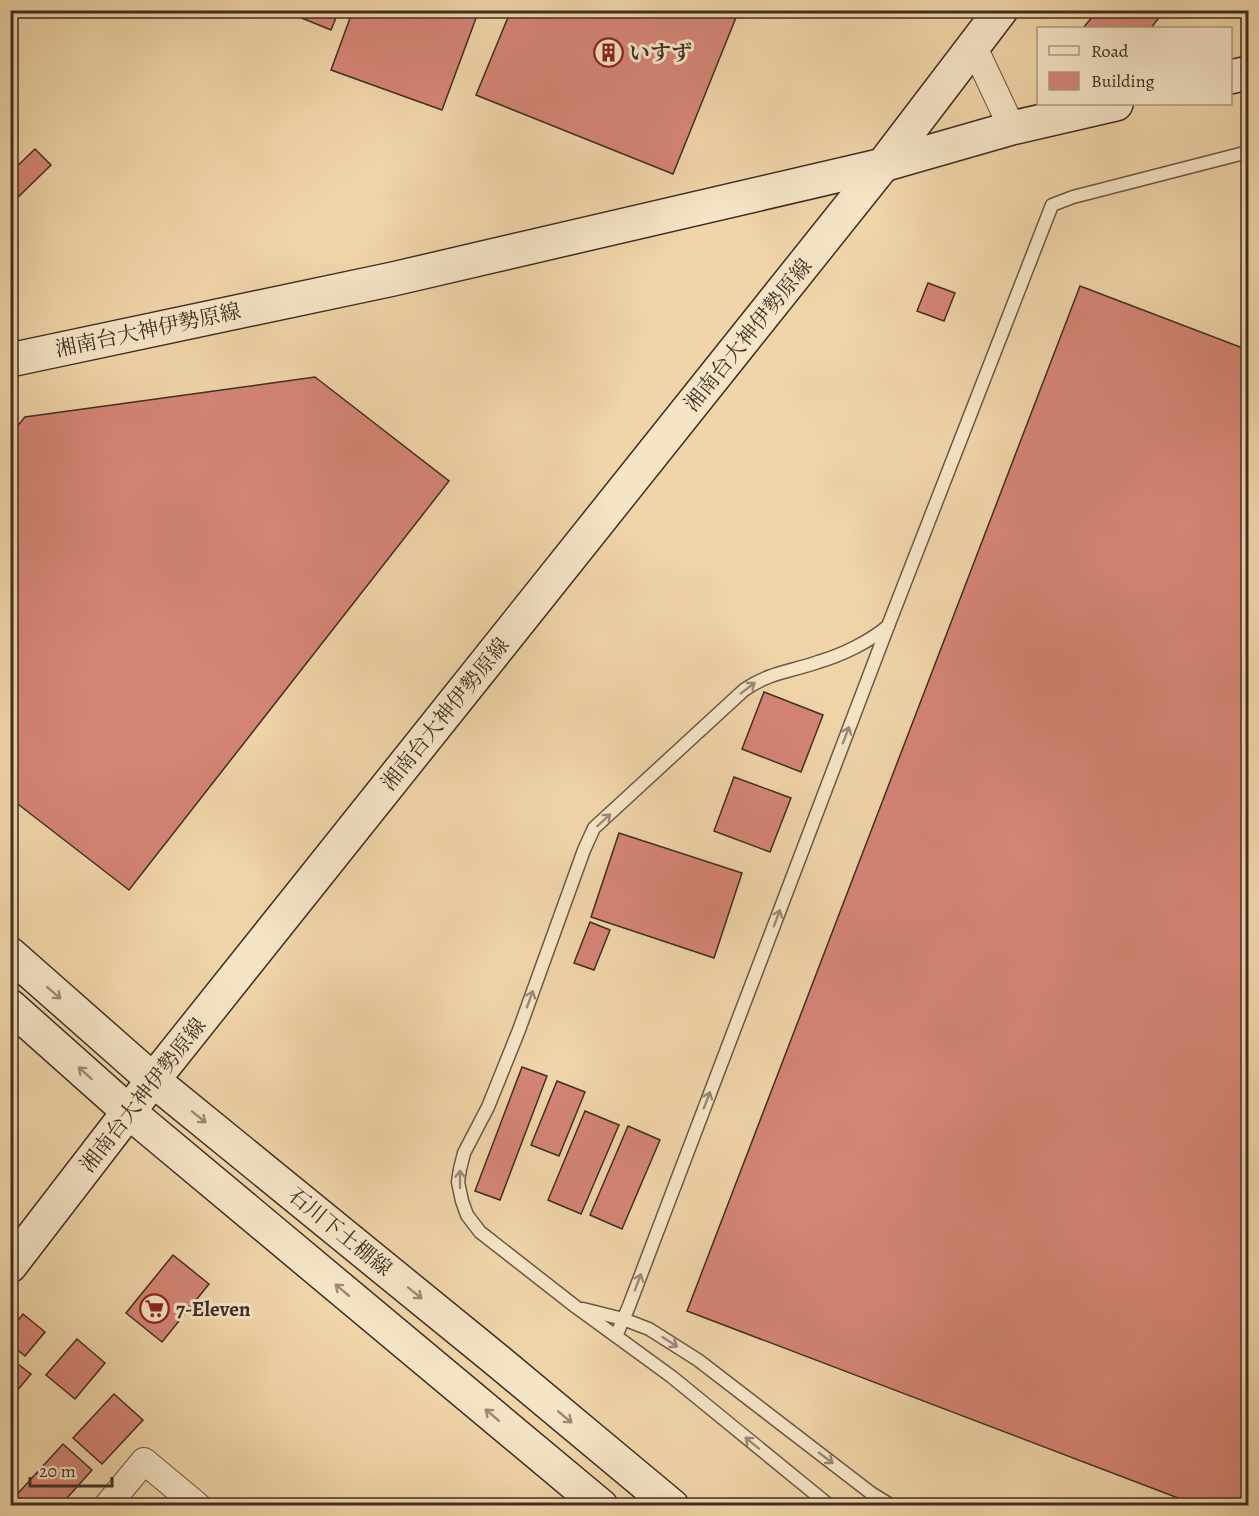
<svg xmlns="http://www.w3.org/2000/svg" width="1259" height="1516" font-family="Alegreya,'Noto Serif JP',serif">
	<rect width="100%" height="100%" fill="#f0d5a8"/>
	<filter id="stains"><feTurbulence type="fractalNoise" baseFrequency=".00333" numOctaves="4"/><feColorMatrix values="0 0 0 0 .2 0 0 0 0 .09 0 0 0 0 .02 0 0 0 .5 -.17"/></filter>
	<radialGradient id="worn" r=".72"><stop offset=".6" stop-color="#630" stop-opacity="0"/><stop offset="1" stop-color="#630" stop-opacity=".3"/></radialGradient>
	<g fill="#d58576" stroke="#3f2e25" stroke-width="1.5">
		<path d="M282 10H339L331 30Z"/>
		<path d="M353 10H479L442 110 331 70Z"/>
		<path d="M511 10H739L673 174 476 95Z"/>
		<path d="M1098 10H1165L1151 28H1083Z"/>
		<path d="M35 149 51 165 10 205V173Z"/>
		<path d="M928 283 955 293 944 321 917 311Z"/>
		<path d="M1080 286 1248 350V1506H1199L687 1311Z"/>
		<path d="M315 377 449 481 129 890 10 798V435L25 417Z"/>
		<path d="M764 692 823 715 801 772 742 749Z"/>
		<path d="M734 777 791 798 770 852 714 831Z"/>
		<path d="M619 833 742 873 714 958 591 917Z"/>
		<path d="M590 922 610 930 594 970 574 963Z"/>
		<path d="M522 1067 547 1076 500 1200 475 1191Z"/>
		<path d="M557 1081 585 1092 559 1156 531 1145Z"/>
		<path d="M10 1093 17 1098 10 1106Z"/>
		<path d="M585 1111 619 1125 581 1214 548 1200Z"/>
		<path d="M628 1126 660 1140 622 1229 590 1215Z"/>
		<path d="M173 1255 209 1284 162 1342 126 1313Z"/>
		<path d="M23 1314 45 1332 25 1356 10 1344V1330Z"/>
		<path d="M77 1339 105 1363 75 1399 46 1375Z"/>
		<path d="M10 1358 31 1374 10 1399Z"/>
		<path d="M114 1394 143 1420 102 1464 73 1438Z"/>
		<path d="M63 1444 92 1470 60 1506H10V1502Z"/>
	</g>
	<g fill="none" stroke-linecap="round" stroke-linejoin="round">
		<defs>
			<g id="lane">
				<path d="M583 1309 623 1319 649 1329 698 1360 871 1493 892 1506"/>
				<path d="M616 1336 629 1306 888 626 1052 205 1073 197 1248 152"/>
				<path d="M830 1506 672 1377 576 1307 480 1232 467 1215 462 1201 458 1182 460 1169 464 1153 488 1107 519 1030 584 850 594 828 744 690C770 672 790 672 818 662 842 655 869 642 888 626"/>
			</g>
			<g id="street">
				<path d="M973 45 1012 128"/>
				<path d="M107 1506 144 1461 198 1506"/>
			</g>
			<g id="secondary">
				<path d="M1230 77 1248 73"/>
				<path d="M10 360 393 279 883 165 1012 128 1116 104"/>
				<path d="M10 954 153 1080 498 1361 672 1506"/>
				<path d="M10 1006 129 1112 601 1506"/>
				<path d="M10 1266 153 1080 883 165 1001 10"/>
			</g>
		</defs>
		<use href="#lane" stroke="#6b5846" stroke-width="15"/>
		<use href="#street" stroke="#6b5846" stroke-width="28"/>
		<use href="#secondary" stroke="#3f2e25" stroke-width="36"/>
		<use href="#lane" stroke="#f5e4c6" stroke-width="12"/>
		<use href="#street" stroke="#f5e4c6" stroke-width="26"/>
		<use href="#secondary" stroke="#f5e4c6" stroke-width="33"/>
	</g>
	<defs><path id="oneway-shaft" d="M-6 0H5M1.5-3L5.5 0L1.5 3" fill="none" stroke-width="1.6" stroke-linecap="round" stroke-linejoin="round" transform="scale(1.5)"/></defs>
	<g stroke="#9a8976">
		<use href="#oneway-shaft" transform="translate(748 688) rotate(-37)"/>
		<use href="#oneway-shaft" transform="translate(846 735) rotate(-69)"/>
		<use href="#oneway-shaft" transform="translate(604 820) rotate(-43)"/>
		<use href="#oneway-shaft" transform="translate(777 918) rotate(-69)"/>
		<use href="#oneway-shaft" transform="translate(54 993) rotate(41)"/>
		<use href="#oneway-shaft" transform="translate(530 999) rotate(-70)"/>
		<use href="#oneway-shaft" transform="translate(85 1073) rotate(-138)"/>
		<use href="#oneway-shaft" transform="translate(707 1100) rotate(-69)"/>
		<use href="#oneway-shaft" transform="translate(199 1117) rotate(39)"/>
		<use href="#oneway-shaft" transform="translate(460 1179) rotate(-90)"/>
		<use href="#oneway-shaft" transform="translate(638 1282) rotate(-69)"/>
		<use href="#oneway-shaft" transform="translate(342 1290) rotate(-140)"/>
		<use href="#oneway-shaft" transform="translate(415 1293) rotate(39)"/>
		<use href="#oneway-shaft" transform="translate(670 1342) rotate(33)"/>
		<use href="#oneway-shaft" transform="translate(492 1415) rotate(-140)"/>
		<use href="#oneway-shaft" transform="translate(565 1417) rotate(40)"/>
		<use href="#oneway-shaft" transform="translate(752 1443) rotate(-141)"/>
		<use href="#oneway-shaft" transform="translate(826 1458) rotate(37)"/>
	</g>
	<defs>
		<symbol id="building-ring" viewBox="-11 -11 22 22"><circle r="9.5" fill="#f5e4c6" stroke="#8f2418" stroke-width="1.5"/><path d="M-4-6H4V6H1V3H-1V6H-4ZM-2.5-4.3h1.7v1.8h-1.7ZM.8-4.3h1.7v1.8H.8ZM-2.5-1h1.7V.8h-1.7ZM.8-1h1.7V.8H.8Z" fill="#8f2418"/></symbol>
		<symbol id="supermarket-ring" viewBox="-11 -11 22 22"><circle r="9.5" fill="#f5e4c6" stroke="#8f2418" stroke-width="1.5"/><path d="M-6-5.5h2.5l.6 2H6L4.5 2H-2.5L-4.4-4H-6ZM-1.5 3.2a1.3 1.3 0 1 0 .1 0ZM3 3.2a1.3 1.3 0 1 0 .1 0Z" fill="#8f2418"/></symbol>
	</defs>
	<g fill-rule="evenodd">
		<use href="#building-ring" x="592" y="36" width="33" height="33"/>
		<use href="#supermarket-ring" x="138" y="1292" width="33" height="33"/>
	</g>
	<g text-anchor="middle" stroke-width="6" stroke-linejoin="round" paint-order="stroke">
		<g font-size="21" font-weight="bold" fill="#3f2e25" stroke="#f5e4c6" text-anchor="start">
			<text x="629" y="60">いすず</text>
			<text x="176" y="1316">7-Eleven</text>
		</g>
		<g font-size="21" fill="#3f2e25" stroke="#f5e4c6">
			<text transform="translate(148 330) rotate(-12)" y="7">湘南台大神伊勢原線</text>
			<text transform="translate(748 335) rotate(-51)" y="7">湘南台大神伊勢原線</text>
			<text transform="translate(445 714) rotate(-51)" y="7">湘南台大神伊勢原線</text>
			<text transform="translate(143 1095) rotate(-52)" y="7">湘南台大神伊勢原線</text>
			<text transform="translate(340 1232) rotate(39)" y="7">石川下土棚線</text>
		</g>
	</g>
	<rect width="1259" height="1516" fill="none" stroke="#f0d5a8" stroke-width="36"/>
	<rect x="12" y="12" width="1235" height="1492" fill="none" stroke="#3f2e25" stroke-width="3"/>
	<rect x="18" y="18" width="1223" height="1480" fill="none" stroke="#3f2e25" stroke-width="1.5"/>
	<rect x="1037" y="27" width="195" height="78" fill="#f5e4c6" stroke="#ac9b86" stroke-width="1.5"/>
	<rect x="1049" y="46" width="30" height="9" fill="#f5e4c6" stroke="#ac9b86" stroke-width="1.5"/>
	<text x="1091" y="57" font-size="18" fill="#3f2e25">Road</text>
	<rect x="1049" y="72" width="30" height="18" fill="#d58576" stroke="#ac9b86" stroke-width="1.5"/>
	<text x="1091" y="87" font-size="18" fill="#3f2e25">Building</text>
	<path d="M30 1477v9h82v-9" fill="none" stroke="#3f2e25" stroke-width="3"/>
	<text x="39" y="1477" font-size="18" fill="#3f2e25" stroke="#f5e4c6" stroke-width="4.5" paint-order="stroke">20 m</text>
	<rect width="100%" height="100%" filter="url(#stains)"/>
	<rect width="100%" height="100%" fill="url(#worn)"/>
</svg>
